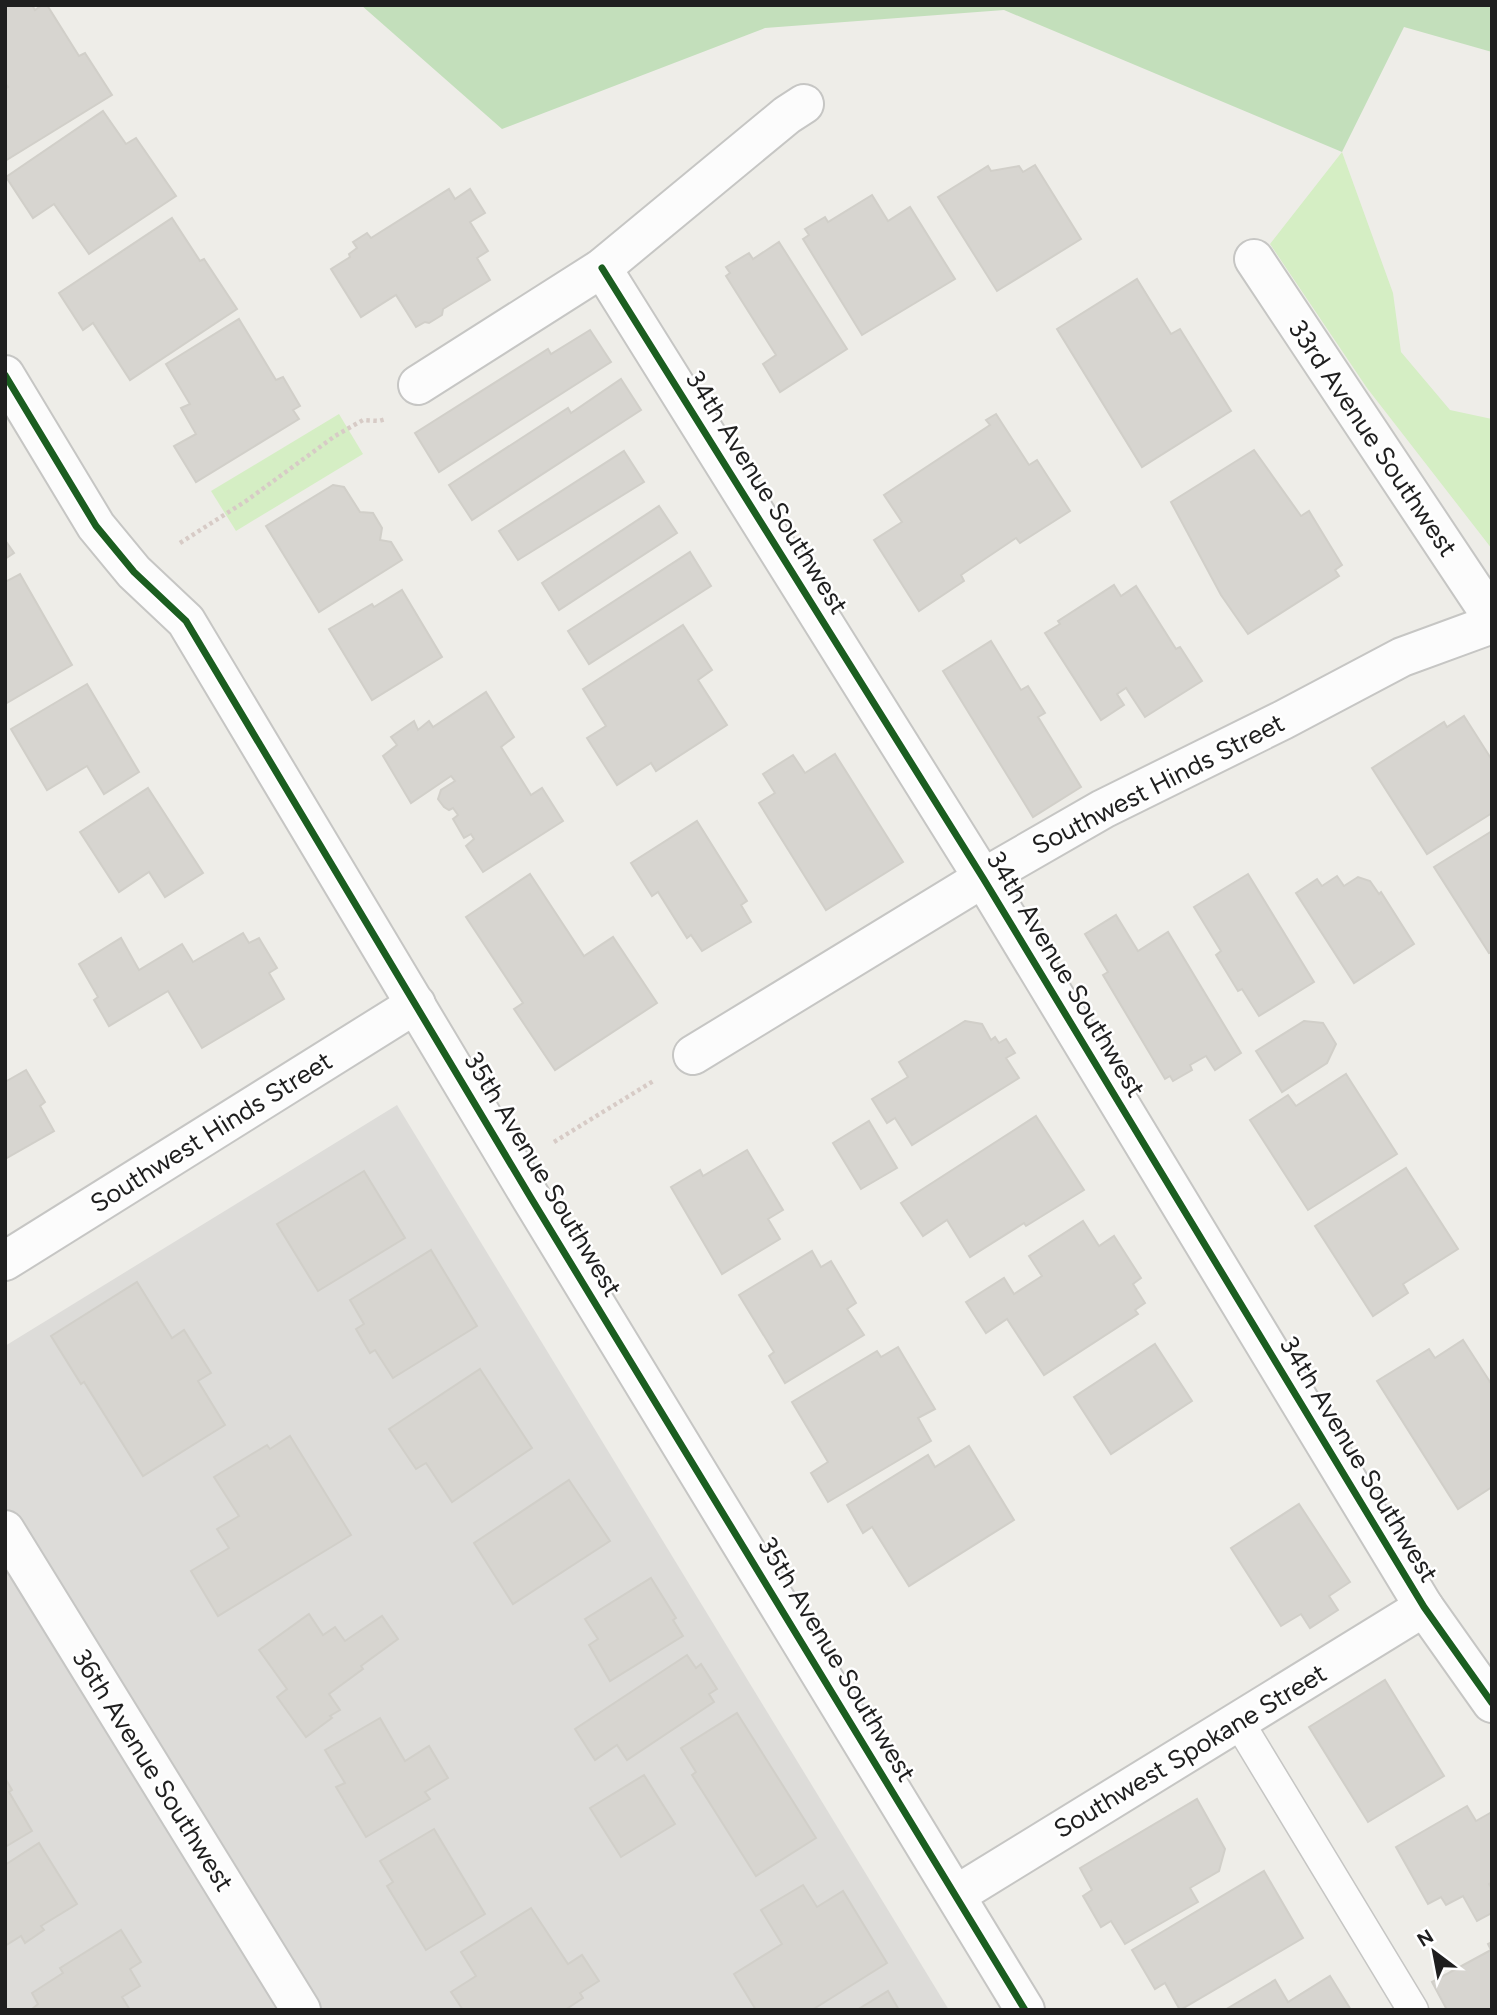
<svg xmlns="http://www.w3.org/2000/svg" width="1497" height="2015" font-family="Figtree,sans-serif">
	<rect width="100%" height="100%" fill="#eeede8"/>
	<path fill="#dddcd9" d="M397 1105 949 2010H5V1346Z"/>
	<g fill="#d5eec4">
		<path d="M1342 152 1393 293 1401 352 1450 410 1492 419V549L1367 388 1270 244Z"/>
		<path d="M339 414 363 454 236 531 211 491Z"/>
	</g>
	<path fill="#c3dfbb" d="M361 5H1492V52L1404 27 1342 152 1004 10 765 28 502 129Z"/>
	<g fill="#d7d5d0" stroke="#d1cfc9" stroke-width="2">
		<path d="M5 5H32L35 10 42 5H47L79 56 85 53 112 95 5 161V89L8 87 5 83Z"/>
		<path d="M103 111 126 144 136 138 176 196 89 254 54 204 33 218 6 177Z"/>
		<path d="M1035 165 1081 239 997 291 938 197 988 166 991 171 1019 166 1023 172Z"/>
		<path d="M449 189 455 199 470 189 485 213 470 222 488 251 477 258 490 280 443 309 442 315 429 323 425 322 416 327 396 295 361 317 331 269 350 257 349 254 357 248 353 242 367 233 371 238Z"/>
		<path d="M872 195 888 221 910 207 955 279 862 335 803 239 809 235 805 229 825 217 828 222Z"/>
		<path d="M172 218 200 261 204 259 237 309 130 380 93 323 83 330 59 293Z"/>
		<path d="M779 242 847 349 780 392 763 364 776 355 726 276 730 273 726 267 749 253 753 259Z"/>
		<path d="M1137 279 1171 334 1180 329 1231 411 1142 467 1057 329Z"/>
		<path d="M239 319 276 380 283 377 300 406 293 410 299 419 196 482 174 446 196 434 181 408 190 404 166 364Z"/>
		<path d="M590 330 611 362 439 472 415 433 548 349 551 354Z"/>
		<path d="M621 379 641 410 472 520 449 485 568 408 571 413Z"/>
		<path d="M996 414 1029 465 1037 460 1070 511 1020 543 1016 538 961 575 964 581 919 611 874 540 902 522 884 495 990 425 986 420Z"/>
		<path d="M1254 450 1301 516 1309 511 1342 565 1335 570 1339 576 1248 634 1221 595 1171 502Z"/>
		<path d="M624 451 644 482 518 560 499 531Z"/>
		<path d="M333 485 344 487 360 512 373 513 382 528 380 540 391 542 402 560 319 612 266 526Z"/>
		<path d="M659 506 677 533 559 610 542 583Z"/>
		<path d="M5 540 14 553 5 559Z"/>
		<path d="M690 552 711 586 589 664 568 631Z"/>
		<path d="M20 574 72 665 5 704V582Z"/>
		<path d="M1114 585 1121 596 1136 586 1176 649 1180 647 1202 681 1145 717 1126 688 1117 694 1124 705 1101 720 1045 633 1060 624 1058 621Z"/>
		<path d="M402 590 442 657 372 700 329 629 372 604 374 607Z"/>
		<path d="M683 625 712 670 698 680 727 725 656 771 651 763 617 785 587 738 606 726 583 689Z"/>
		<path d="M991 641 1021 690 1028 686 1045 713 1038 717 1081 787 1033 817 943 671Z"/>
		<path d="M87 684 139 772 104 794 87 766 47 790 11 729Z"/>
		<path d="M486 692 514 737 501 747 531 795 542 788 563 821 483 872 466 846 474 839 471 834 464 838 453 819 458 815 453 808 449 810 444 807 438 799 441 790 455 781 451 776 411 803 383 756 397 745 391 737 414 721 418 730 429 721 433 727Z"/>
		<path d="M1464 716 1492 760V813L1427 854 1372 768 1444 722 1447 727Z"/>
		<path d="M835 754 903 862 826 910 759 803 775 793 763 774 793 755 805 773Z"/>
		<path d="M148 788 203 873 165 897 149 872 119 892 80 832Z"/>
		<path d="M697 821 747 901 741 905 751 922 702 951 691 935 687 938 658 892 652 896 631 863Z"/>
		<path d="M1492 831V952L1489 953 1434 867Z"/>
		<path d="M530 874 584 956 613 937 657 1003 555 1070 514 1009 523 1003 466 917Z"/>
		<path d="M1248 874 1314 982 1259 1016 1242 989 1238 991 1216 955 1221 951 1194 907Z"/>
		<path d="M1337 876 1344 886 1358 877 1370 881 1379 894 1381 892 1414 944 1354 983 1296 893 1317 879 1322 886Z"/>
		<path d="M1116 915 1138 951 1168 932 1241 1053 1215 1070 1206 1056 1190 1065 1192 1070 1173 1081 1170 1076 1165 1079 1103 975 1108 972 1085 934Z"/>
		<path d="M243 933 249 943 259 938 277 968 269 973 284 999 202 1048 168 991 109 1026 94 1000 98 997 79 964 121 938 139 970 182 944 193 962Z"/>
		<path d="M965 1021 982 1024 991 1040 995 1037 999 1043 1006 1039 1015 1053 1006 1058 1019 1078 912 1145 895 1118 887 1123 872 1099 908 1077 899 1062Z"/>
		<path d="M1304 1021 1323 1023 1336 1044 1327 1063 1282 1092 1256 1051Z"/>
		<path d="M26 1070 45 1102 40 1106 54 1131 5 1159V1082Z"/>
		<path d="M1346 1074 1397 1154 1308 1210 1250 1120 1288 1095 1296 1106Z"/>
		<path d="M1036 1116 1084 1190 1026 1226 1024 1223 970 1257 947 1220 923 1236 901 1203Z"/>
		<path d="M869 1121 897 1168 861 1189 833 1143Z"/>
		<path d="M747 1150 783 1210 768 1219 780 1239 722 1274 671 1187 700 1170 703 1176Z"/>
		<path d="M1406 1168 1458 1249 1403 1284 1408 1293 1373 1316 1315 1226Z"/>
		<path d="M364 1171 405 1238 318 1291 277 1224Z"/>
		<path d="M1083 1221 1099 1246 1114 1236 1141 1278 1133 1284 1145 1303 1135 1310 1138 1314 1044 1375 1007 1319 986 1333 966 1302 1004 1278 1014 1294 1042 1276 1029 1256Z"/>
		<path d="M431 1250 477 1326 393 1378 375 1350 370 1353 356 1329 364 1324 350 1300Z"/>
		<path d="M812 1251 821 1267 831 1261 856 1303 847 1309 864 1335 785 1383 769 1356 774 1352 739 1295Z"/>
		<path d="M137 1282 172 1338 184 1330 211 1373 198 1381 225 1425 143 1476 84 1382 81 1384 51 1336Z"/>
		<path d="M1463 1340 1492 1385V1487L1458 1509 1377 1381 1429 1349 1435 1358Z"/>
		<path d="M1155 1344 1192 1401 1111 1454 1074 1397Z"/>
		<path d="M898 1347 935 1409 918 1418 931 1441 828 1502 811 1473 828 1462 792 1402 877 1351 881 1357Z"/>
		<path d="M480 1369 532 1448 452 1502 426 1463 416 1469 389 1429Z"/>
		<path d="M290 1436 351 1535 218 1616 191 1571 229 1548 217 1529 239 1516 214 1477 267 1445 270 1449Z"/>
		<path d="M969 1446 1014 1520 909 1586 872 1527 863 1533 847 1505 928 1455 935 1467Z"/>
		<path d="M569 1480 610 1541 513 1604 474 1543Z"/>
		<path d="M1299 1504 1350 1582 1329 1596 1338 1610 1310 1628 1301 1614 1281 1626 1231 1548Z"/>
		<path d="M651 1578 676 1618 673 1620 683 1636 610 1681 589 1645 598 1639 585 1619Z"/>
		<path d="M309 1614 323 1635 335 1627 345 1641 382 1616 398 1639 361 1666 363 1669 329 1694 340 1710 330 1716 332 1718 306 1737 277 1697 287 1689 259 1650Z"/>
		<path d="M687 1655 696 1668 701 1664 717 1689 709 1694 714 1702 627 1760 617 1745 595 1760 575 1729Z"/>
		<path d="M1385 1680 1444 1776 1368 1822 1309 1727Z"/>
		<path d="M737 1713 816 1838 756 1876 692 1775 696 1772 681 1748Z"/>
		<path d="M380 1718 405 1761 429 1746 448 1778 425 1792 430 1799 366 1837 336 1787 345 1783 325 1750Z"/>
		<path d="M644 1775 675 1824 621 1857 590 1808Z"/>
		<path d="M5 1778 12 1790 9 1792 32 1831 5 1847Z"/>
		<path d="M1197 1799 1225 1849 1219 1871 1190 1888 1198 1902 1125 1944 1111 1921 1101 1927 1083 1896 1092 1890 1080 1868Z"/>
		<path d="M1467 1806 1476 1821 1492 1812V1882L1489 1884 1492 1889V1913L1477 1921 1463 1896 1446 1905 1441 1897 1428 1904 1396 1847Z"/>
		<path d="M434 1829 485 1914 426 1950 387 1886 393 1882 380 1861Z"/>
		<path d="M39 1843 77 1904 41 1926 44 1930 25 1943 21 1936 5 1946V1865Z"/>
		<path d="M1264 1871 1303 1938 1180 2010 1165 1983 1155 1989 1132 1950Z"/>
		<path d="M803 1885 817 1907 843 1891 887 1963 812 2010H756L734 1974 782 1944 761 1910Z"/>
		<path d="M531 1908 568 1964 582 1955 599 1981 580 1993 583 1998 565 2010H463L451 1992 476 1976 461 1952Z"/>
		<path d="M121 1930 141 1962 130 1969 140 1986 122 1997 130 2010H31L38 2004 32 1993 63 1973 60 1968Z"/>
		<path d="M1492 1942V2010H1447L1432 1982 1491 1950 1488 1944Z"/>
		<path d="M1330 1976 1351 2010H1225L1275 1980 1288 2002Z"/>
		<path d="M888 1991 899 2010H857Z"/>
	</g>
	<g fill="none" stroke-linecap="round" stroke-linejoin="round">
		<defs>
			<path id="lane" d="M1238 1721 1413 2010"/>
			<g id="street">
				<path d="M1254 259 1492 617"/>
				<path d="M602 268 983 878 1424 1607 1492 1703"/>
				<path d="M5 375 96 526 134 572 186 621 531 1198 1025 2010"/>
				<path d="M418 385 602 268 787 115 804 104"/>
				<path d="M693 1055 983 878 1103 809 1283 720 1402 657 1492 624"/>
				<path d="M5 1261 416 1004"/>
				<path d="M5 1530 301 2010"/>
				<path d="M956 1895 1424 1607"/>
			</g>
		</defs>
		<use href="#lane" stroke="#c6c6c4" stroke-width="33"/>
		<use href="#street" stroke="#c6c6c4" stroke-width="42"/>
		<g stroke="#d7cbc6" stroke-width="4.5" stroke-dasharray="3.5 3.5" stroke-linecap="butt">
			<path d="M180 543 246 501 335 436 363 420 379 421 386 419"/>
			<path d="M554 1142 655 1080"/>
		</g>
		<use href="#lane" stroke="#fcfcfc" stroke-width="30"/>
		<use href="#street" stroke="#fcfcfc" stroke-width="38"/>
		<defs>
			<g id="cycleway">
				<path d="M602 268 983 878 1424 1607 1492 1703"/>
				<path d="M5 375 96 526 134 572 186 621 531 1198 1025 2010"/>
			</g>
		</defs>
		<use href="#cycleway" stroke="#fff" stroke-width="11"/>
		<use href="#cycleway" stroke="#1b5e20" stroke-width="7"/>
	</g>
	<g text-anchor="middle" stroke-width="5" stroke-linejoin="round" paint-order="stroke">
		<g font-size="26" fill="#1f1f1f" stroke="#fff">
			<text transform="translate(1373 438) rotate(56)" y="9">33rd Avenue Southwest</text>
			<text transform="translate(767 492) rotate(58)" y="9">34th Avenue Southwest</text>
			<text transform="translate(1158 784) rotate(-27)" y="9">Southwest Hinds Street</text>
			<text transform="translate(1066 974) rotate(59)" y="9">34th Avenue Southwest</text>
			<text transform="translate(211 1132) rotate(-32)" y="9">Southwest Hinds Street</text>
			<text transform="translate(543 1174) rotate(59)" y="9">35th Avenue Southwest</text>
			<text transform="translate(1359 1459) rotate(59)" y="9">34th Avenue Southwest</text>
			<text transform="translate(837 1659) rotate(59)" y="9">35th Avenue Southwest</text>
			<text transform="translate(1190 1751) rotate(-31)" y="9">Southwest Spokane Street</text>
			<text transform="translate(153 1770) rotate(58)" y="9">36th Avenue Southwest</text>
		</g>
	</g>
	<rect width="1497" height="2015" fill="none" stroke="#1f1f1f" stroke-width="14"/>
	<g transform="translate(1434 1952) rotate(328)" stroke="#ffffff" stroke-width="5" paint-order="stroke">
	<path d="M0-5L12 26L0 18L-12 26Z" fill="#1f1f1f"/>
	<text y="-10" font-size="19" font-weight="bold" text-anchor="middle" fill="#1f1f1f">N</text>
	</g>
</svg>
